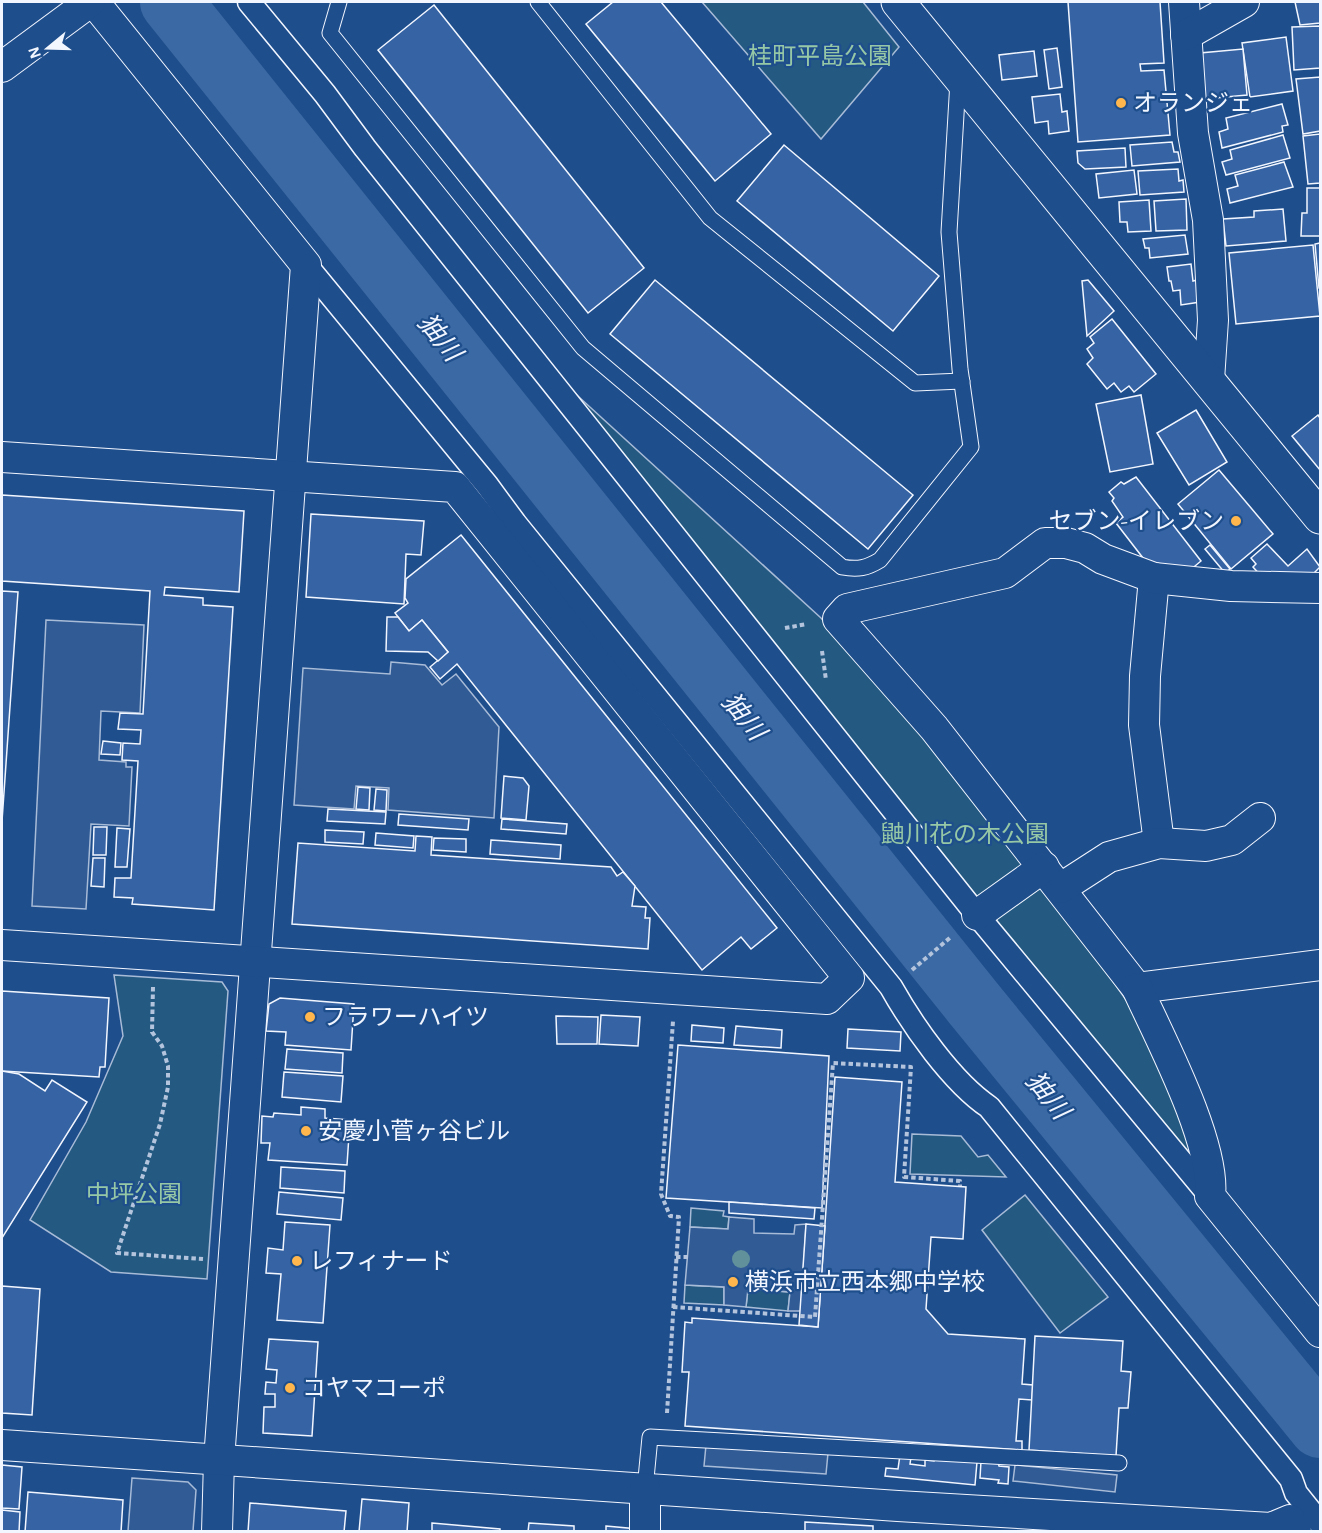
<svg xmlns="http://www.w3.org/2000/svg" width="1322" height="1533" font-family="'Alegreya Sans','Noto Sans JP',sans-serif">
	<rect width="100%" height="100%" fill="#1f4e8c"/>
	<g fill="#245a82" stroke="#a8bbd7" stroke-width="1.5">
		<path d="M702 2H863L899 47 821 139Z"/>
		<path d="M568 387 821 618 923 735 1030 867 979 902Z"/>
		<path d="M1042 880 1140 1020 1180 1106 1197 1168 988 914Z"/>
		<path d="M114 975 222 982 228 991 207 1279 111 1272 30 1220 86 1122 123 1036Z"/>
		<path d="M912 1134 961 1136 978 1157 988 1155 1006 1177 910 1174Z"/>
		<path d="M1025 1195 1108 1297 1060 1333 982 1230Z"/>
		<path d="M691 1208 724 1211 723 1216 729 1217 728 1229 690 1227Z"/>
		<path d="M685 1285 724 1287V1305L684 1303Z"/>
		<path d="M748 1289 790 1292 788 1311 746 1307Z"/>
	</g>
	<g fill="#305b95" stroke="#a8bbd7" stroke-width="1.5">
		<path d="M46 620 144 625 140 713 101 711 99 760 126 762V767H132L129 826 91 824 86 909 32 906Z"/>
		<path d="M391 662 425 665 442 685 456 674 499 727 494 818 388 810 389 788 356 786 354 809 294 805 303 668 390 674Z"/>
		<path d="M729 1217 754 1219V1233L794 1234 795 1225 806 1224 801 1311H788L790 1292 748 1289 746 1307 724 1305V1287L685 1285 690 1227 728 1229Z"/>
		<path d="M706 1445 828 1453 826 1474 704 1466Z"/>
		<path d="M1015 1465 1117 1475 1115 1492 1013 1481Z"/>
		<path d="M132 1478 188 1482 196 1490 193 1531H128Z"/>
	</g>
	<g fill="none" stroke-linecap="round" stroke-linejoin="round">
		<path stroke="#3b69a3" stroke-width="62" d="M171 2 974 1004 1320 1427"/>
	</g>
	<g fill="#3563a3" stroke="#f2f6ff" stroke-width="1.5">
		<path d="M613 2H661L771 134 715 181 586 24Z"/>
		<path d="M1068 2H1160L1164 63 1140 64 1141 71 1164 70 1170 135 1078 142Z"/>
		<path d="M1295 2H1320V23L1300 25Z"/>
		<path d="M434 5 644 268 588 313 378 50Z"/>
		<path d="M1320 26V68L1294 70 1292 27Z"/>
		<path d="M1286 37 1293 91 1250 97 1242 43Z"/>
		<path d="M1057 48 1062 87 1049 89 1044 50Z"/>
		<path d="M1243 49 1247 95 1205 99 1200 53Z"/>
		<path d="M1034 51 1037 76 1002 80 999 55Z"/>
		<path d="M1320 77V131L1303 134 1296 79Z"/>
		<path d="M1060 94 1062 112 1067 111 1069 131 1049 134 1048 121 1035 123 1032 97Z"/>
		<path d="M1282 104 1288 125 1282 126 1283 132 1222 148 1219 132 1228 129 1226 118Z"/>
		<path d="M1320 134V183L1308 184 1303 136Z"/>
		<path d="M1283 135 1290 158 1226 175 1222 162 1232 159 1230 150Z"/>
		<path d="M1172 142 1174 152H1178L1180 162 1132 166 1130 145Z"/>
		<path d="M784 145 939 276 893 331 737 201Z"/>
		<path d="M1125 148 1126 167 1085 169 1078 163 1077 151Z"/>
		<path d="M1284 162 1293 187 1230 203 1227 189 1238 186 1235 175Z"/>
		<path d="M1178 169 1179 181 1183 180 1184 192 1140 195 1138 171Z"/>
		<path d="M1134 170 1137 194 1099 198 1096 174Z"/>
		<path d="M1307 188H1320V236H1301L1302 213H1307Z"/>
		<path d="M1186 199 1187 230 1156 231 1154 201Z"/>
		<path d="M1149 200 1151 231 1128 232 1127 222H1120L1119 202Z"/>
		<path d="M1283 209 1286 241 1226 246 1223 219 1254 217V211Z"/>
		<path d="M1185 235 1188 254 1150 258 1149 248H1145L1143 239Z"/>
		<path d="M1320 243V288H1319L1315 244Z"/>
		<path d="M1313 245 1320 316 1236 324 1229 253Z"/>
		<path d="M1191 264 1193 281 1197 280 1200 302 1181 305 1180 290 1173 291 1171 281H1169L1167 267Z"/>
		<path d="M655 280 913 495 868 549 610 334Z"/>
		<path d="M1088 280 1114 311 1087 336 1082 281Z"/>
		<path d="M1112 319 1156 374 1134 392 1129 386 1121 392 1114 383 1107 389 1087 364 1093 358 1087 349 1094 343 1090 337Z"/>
		<path d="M1141 395 1153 464 1110 472 1096 404Z"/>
		<path d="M1196 410 1227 462 1189 485 1157 433Z"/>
		<path d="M1318 415 1320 418V470L1292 436Z"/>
		<path d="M1219 470 1273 534 1231 569 1178 504Z"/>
		<path d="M1136 477 1201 561 1183 576 1150 567 1116 523 1123 517 1112 501 1114 498 1109 492 1121 482 1124 484Z"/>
		<path d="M2 495 244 511 239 592 165 587 164 595 203 598V605L233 607 214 910 132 904 133 898 114 897 115 878H131L138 761 122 760 123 743 140 744 141 730 118 729 120 713 143 714 150 591 2 581Z"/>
		<path d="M311 514 424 521 421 555 406 554 404 604 306 597Z"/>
		<path d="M461 535 777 928 751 949 741 937 702 970 457 664 440 679 430 667 448 652 422 620 409 631 395 613 408 603 405 598 406 579Z"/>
		<path d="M1267 544 1288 566 1307 549 1320 567 1308 579 1262 577 1253 567 1256 564 1251 558Z"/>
		<path d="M1210 545 1230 569 1225 573 1205 549Z"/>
		<path d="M2 591 18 592 2 821Z"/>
		<path d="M387 617H398L409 631 422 620 448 652 438 661 428 652 386 651Z"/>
		<path d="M103 741 121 743 120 755 101 754Z"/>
		<path d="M504 776 523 778 529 786 526 820 501 818Z"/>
		<path d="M358 787 370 788 369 810 356 809Z"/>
		<path d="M376 789 387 790 386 811 374 810Z"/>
		<path d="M328 809 386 812 385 824 327 821Z"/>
		<path d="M399 814 469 819 468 830 398 825Z"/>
		<path d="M502 819 567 824 566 834 501 829Z"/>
		<path d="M94 827H107L106 855H93Z"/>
		<path d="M117 828 130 829 127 867H115Z"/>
		<path d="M325 830 364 832 363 844 325 842Z"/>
		<path d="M376 833 414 836 413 848 375 845Z"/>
		<path d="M416 836 432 837 431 855 611 867 617 876 623 872 635 886 632 906 646 907 645 918H650L648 949 292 924 298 843 415 851Z"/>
		<path d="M434 838 466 839V852L433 850Z"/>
		<path d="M491 840 561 845 560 859 490 854Z"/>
		<path d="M93 858H105L104 887 91 886Z"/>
		<path d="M2 991 109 998 105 1067H100L99 1077 2 1071Z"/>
		<path d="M280 998 354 1004 351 1050 285 1045 286 1032 266 1031 269 1004Z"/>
		<path d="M601 1015 640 1017 638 1046 599 1044Z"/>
		<path d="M556 1016 598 1017 597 1044H557Z"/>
		<path d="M692 1025 724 1028 723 1043 691 1041Z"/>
		<path d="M736 1026 782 1030 781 1048 734 1045Z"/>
		<path d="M848 1029 901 1032 900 1051 847 1048Z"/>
		<path d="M678 1045 829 1056 822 1208 666 1198Z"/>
		<path d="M287 1049 343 1053 342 1073 285 1069Z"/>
		<path d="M2 1071 19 1074 45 1091 52 1080 87 1102 2 1238Z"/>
		<path d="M284 1072 343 1076 341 1102 282 1097Z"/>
		<path d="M835 1077 902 1082 895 1182 966 1187 963 1239 931 1237 926 1309 948 1334 1025 1339 1022 1384 1033 1385 1032 1400 1019 1399 1016 1441H1022V1450L685 1426 689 1372H682L685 1322 692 1323V1318L818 1327Z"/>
		<path d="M301 1107 325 1109V1118L350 1120 347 1165 268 1160 270 1143H261L262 1116 273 1117 274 1113 301 1115Z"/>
		<path d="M281 1167 345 1171 344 1193 280 1188Z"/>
		<path d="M279 1192 343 1198 341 1220 277 1214Z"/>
		<path d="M729 1202 815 1208 814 1219 729 1213Z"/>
		<path d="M285 1222 330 1225 323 1323 277 1320 281 1274 266 1273 268 1248 283 1250Z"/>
		<path d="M806 1224 825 1226 818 1327 799 1325Z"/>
		<path d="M2 1286 40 1289 32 1415 2 1413Z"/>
		<path d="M1035 1336 1123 1341 1121 1371 1131 1372 1128 1408H1119L1116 1456 1029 1450Z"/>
		<path d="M269 1339 318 1342 312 1436 263 1433 264 1407H275V1394H265L266 1382 276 1383 277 1370 266 1369Z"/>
		<path d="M900 1455 911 1457 910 1464 925 1466V1460L934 1461V1458L977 1462 975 1485 885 1476 886 1468 898 1469Z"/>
		<path d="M981 1461 998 1462 999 1466 1009 1467 1008 1484 998 1483 999 1480 980 1478Z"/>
		<path d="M2 1465 22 1467 19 1509 2 1508Z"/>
		<path d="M28 1492 123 1500 121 1532H25Z"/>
		<path d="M362 1499 409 1503 407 1532H359Z"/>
		<path d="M250 1503 346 1511 344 1532H248Z"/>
		<path d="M2 1510 20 1512 19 1532H2Z"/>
		<path d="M805 1522 873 1526V1532H805Z"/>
		<path d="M432 1523 500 1529V1532H432Z"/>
		<path d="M529 1523 574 1526V1532H528Z"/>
		<path d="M606 1526 638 1529 637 1532H606Z"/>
	</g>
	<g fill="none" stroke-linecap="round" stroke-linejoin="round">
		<defs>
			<g id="service">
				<path d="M339 2 330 33 583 348 842 567C858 570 867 568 880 560L971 447 960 369 949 232 958 81"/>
				<path d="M538 2 710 218 915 383 962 381"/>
				<path d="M645 1489 650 1437 1119 1463"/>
			</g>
			<g id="pedestrian">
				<path d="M249 2 325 94 365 148 977 915 1210 1196"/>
				<path d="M306 265 487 485 515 523 891 987C913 1026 952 1082 989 1107L1291 1479 1296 1493 1320 1523"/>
			</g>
			<g id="minor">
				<path d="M94 2 306 265 219 1460 217 1532"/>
				<path d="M1184 2 1193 133 1208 220 1213 320 1209 380"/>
				<path d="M1186 35 1244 2"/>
				<path d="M2 67 90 2"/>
				<path d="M2 457 455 487 849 978 827 999 2 945"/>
				<path d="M1154 578 1145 676 1144 725 1159 843"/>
				<path d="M1320 588 1231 586 1154 578 1103 559 1085 548 1066 543H1045L1005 573 847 609 838 619 934 728 1137 988 1320 965"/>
				<path d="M1061 888 1109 857 1159 843 1206 846 1232 840 1260 818"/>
				<path d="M977 915 1044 867"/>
				<path d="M1137 988C1160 1038 1216 1144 1210 1196L1320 1332"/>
				<path d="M2 1445 898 1506 1271 1528 1290 1520 1296 1532"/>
				<path d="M645 1532V1489"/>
			</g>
			<path id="tertiary" d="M898 2 1320 517"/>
		</defs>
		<use href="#service" stroke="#f2f6ff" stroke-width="17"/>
		<use href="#pedestrian" stroke="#f2f6ff" stroke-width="25"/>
		<use href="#minor" stroke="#f2f6ff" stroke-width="32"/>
		<use href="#tertiary" stroke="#f2f6ff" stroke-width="35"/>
		<g stroke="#b3c4dc" stroke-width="4" stroke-dasharray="4.5 3" stroke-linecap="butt">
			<path d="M785 628 807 624"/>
			<path d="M822 651 826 680"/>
			<path d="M912 970 952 936"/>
			<path d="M153 987 152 1032 162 1046 168 1066V1087L160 1124 117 1253 203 1259"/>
			<path d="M676 1257H688"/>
			<path d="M673 1307 815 1317 833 1063 911 1067 904 1177 960 1181V1186"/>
			<path d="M667 1413 679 1217 670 1216 661 1194 673 1021"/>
		</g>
		<use href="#service" stroke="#1f4e8c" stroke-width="15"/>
		<use href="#pedestrian" stroke="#1f4e8c" stroke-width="22"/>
		<use href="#minor" stroke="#1f4e8c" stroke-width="30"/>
		<use href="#tertiary" stroke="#1f4e8c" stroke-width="33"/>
	</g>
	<circle fill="#61919a" cx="741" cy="1259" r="9"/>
	<g fill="#ffb74d" stroke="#1f4e8c" stroke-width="2">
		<circle cx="1121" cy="103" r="6"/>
		<circle cx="1236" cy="521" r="6"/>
		<circle cx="310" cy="1017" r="6"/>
		<circle cx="306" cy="1131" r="6"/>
		<circle cx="297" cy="1261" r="6"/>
		<circle cx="733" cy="1282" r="6"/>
		<circle cx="290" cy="1388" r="6"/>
	</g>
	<g text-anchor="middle" stroke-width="4.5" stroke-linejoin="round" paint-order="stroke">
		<g font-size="24" fill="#97c8a6" stroke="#1f4e8c">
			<text x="820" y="64">桂町平島公園</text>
			<text x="965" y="842">鼬川花の木公園</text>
			<text x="134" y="1202">中坪公園</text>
		</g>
		<g font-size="24" fill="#f2f6ff" stroke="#1f4e8c" text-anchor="start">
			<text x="1133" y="111">オランジェ</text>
			<text x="1224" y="529" text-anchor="end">セブン-イレブン</text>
			<text x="322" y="1025">フラワーハイツ</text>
			<text x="318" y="1139">安慶小菅ヶ谷ビル</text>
			<text x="309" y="1269">レフィナード</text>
			<text x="745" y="1290">横浜市立西本郷中学校</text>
			<text x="302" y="1396">コヤマコーポ</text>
		</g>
		<g font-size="26" font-style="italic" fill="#f2f6ff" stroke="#1f4e8c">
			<text transform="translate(440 337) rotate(51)" y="9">㹨川</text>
			<text transform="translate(744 716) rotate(51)" y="9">㹨川</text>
			<text transform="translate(1048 1095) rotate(51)" y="9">㹨川</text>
		</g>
	</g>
	<rect width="1322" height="1533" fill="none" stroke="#f2f6ff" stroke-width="6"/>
	<g transform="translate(48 48) rotate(251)" stroke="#1f4e8c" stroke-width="4.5" paint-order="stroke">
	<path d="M0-4.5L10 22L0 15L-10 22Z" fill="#f2f6ff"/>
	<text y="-9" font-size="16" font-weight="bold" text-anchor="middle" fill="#f2f6ff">N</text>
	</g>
</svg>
